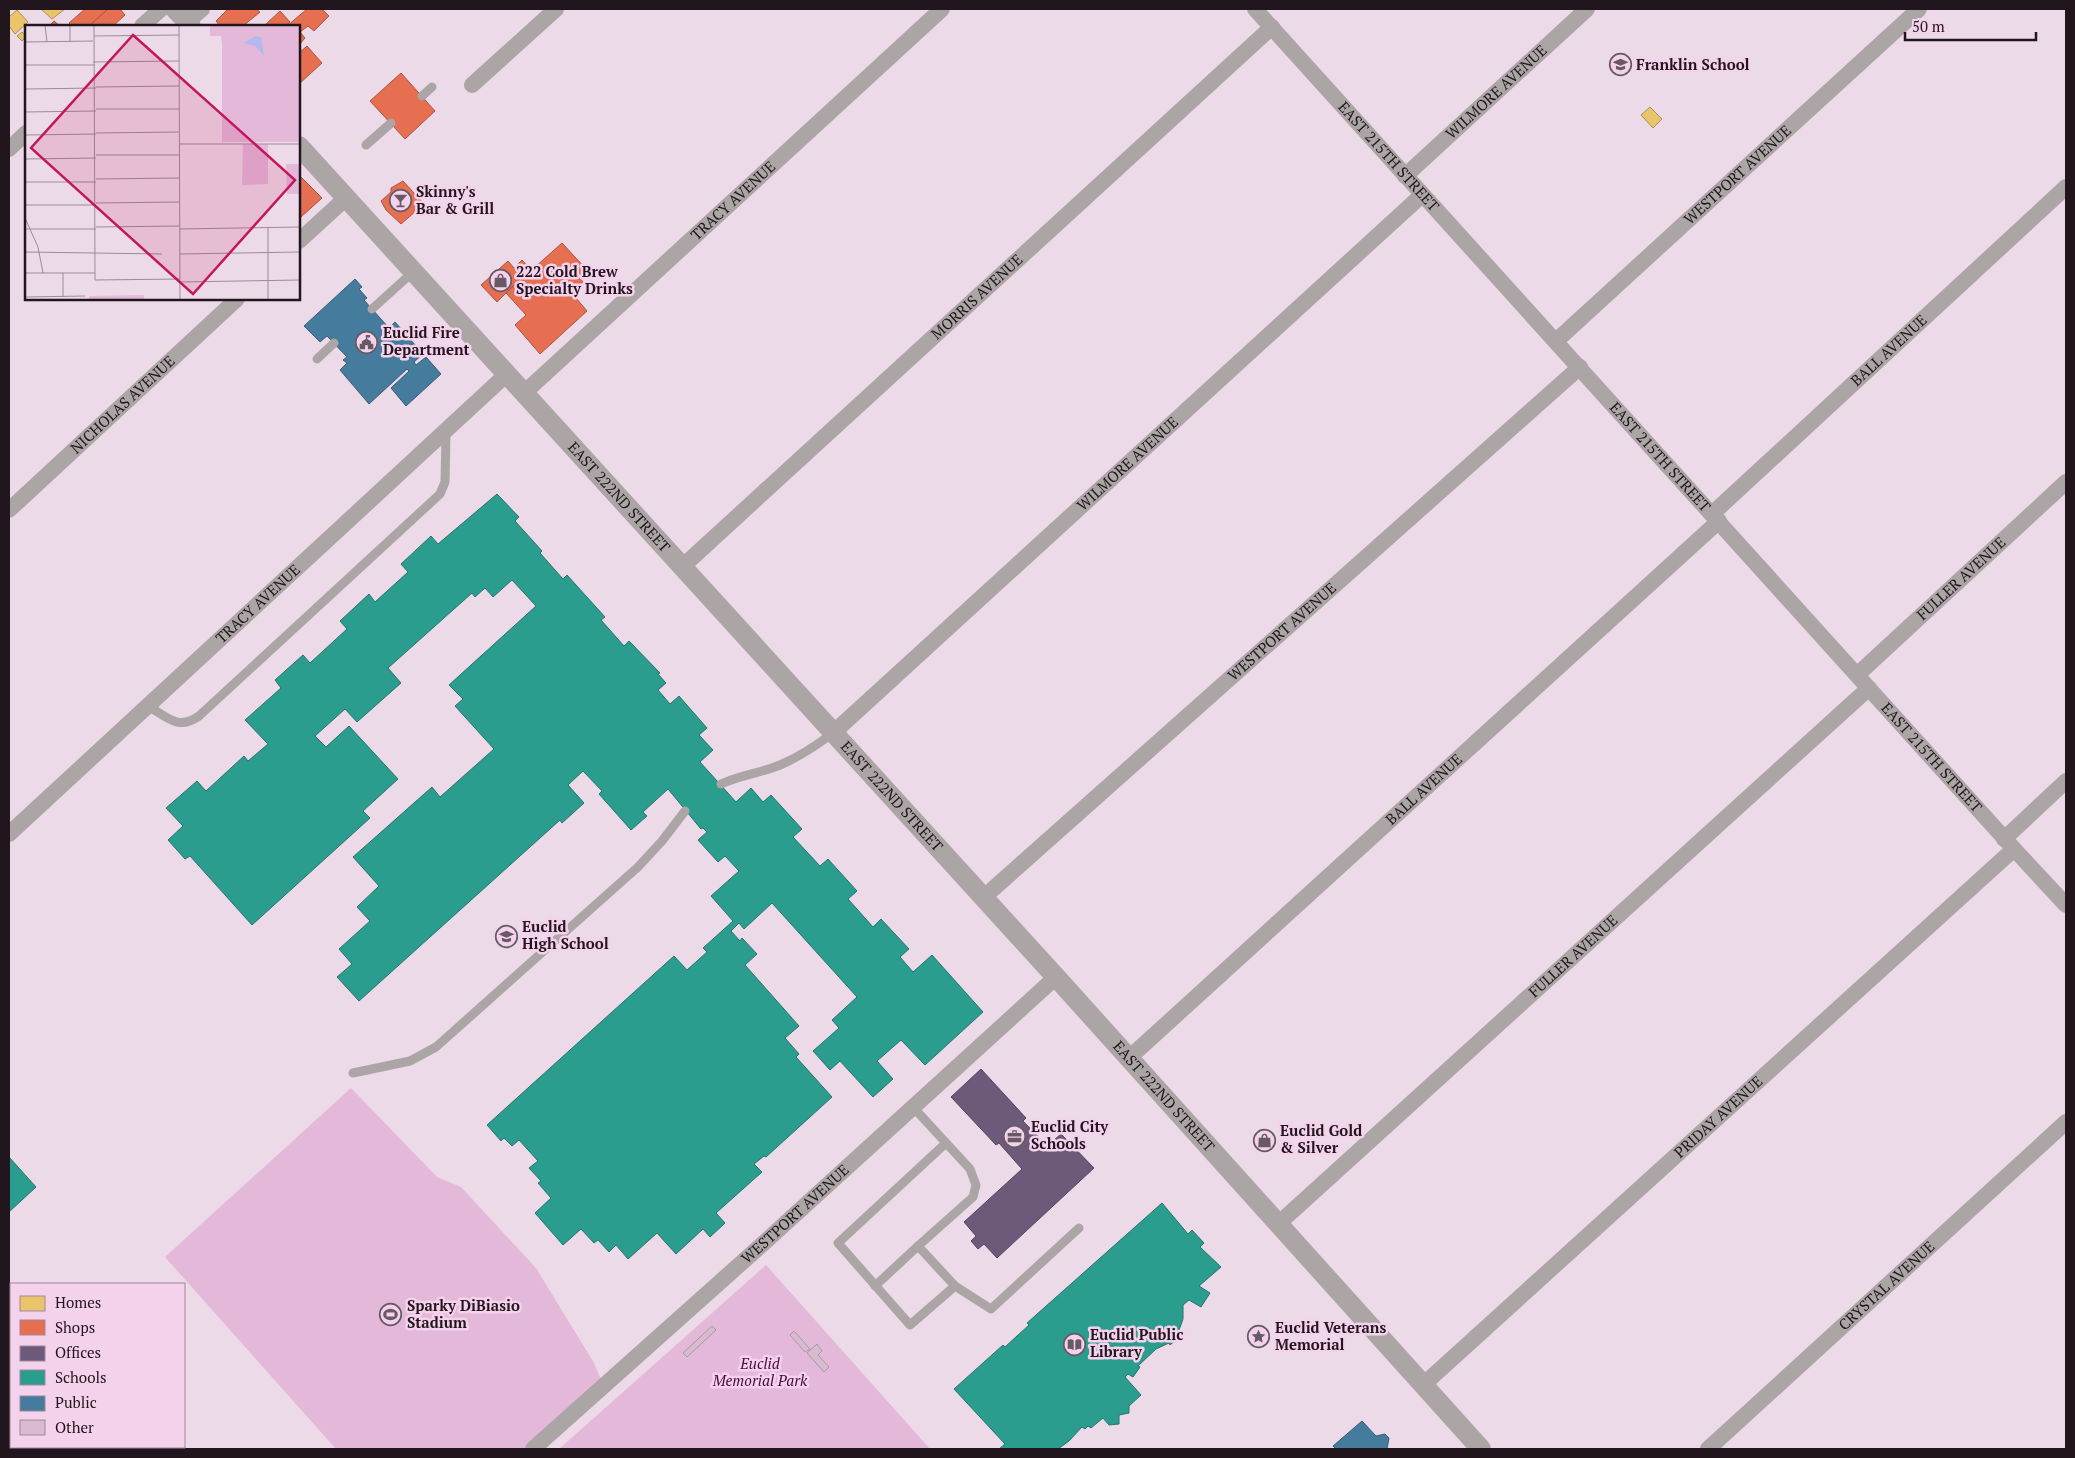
<svg xmlns="http://www.w3.org/2000/svg" width="2075" height="1458" font-family="'PT Serif',serif">
	<rect width="100%" height="100%" fill="#eddae8"/>
	<g fill="#e3b8d9">
		<path d="M351 1088 437 1177 461 1187 536 1268 594 1363 602 1382 528 1449H336L165 1257Z"/>
		<path d="M766 1265 930 1449H559Z"/>
		<path d="M9 1348 11 1351V1447H99L101 1449H9Z"/>
	</g>
	<g fill="#e9c46a" stroke="#ad9053">
		<path d="M41 9H65L52 19Z"/>
		<path d="M17 10 28 22 15 34 9 26V17Z"/>
		<path d="M22 32 26 36 22 41 17 36Z"/>
		<path d="M1650 107 1662 119 1653 128 1641 115Z"/>
	</g>
	<g fill="#e76f51" stroke="#ac5442">
		<path d="M85 9H108L89 26H72L69 23Z"/>
		<path d="M108 9H120L125 15 113 26H89Z"/>
		<path d="M228 9H256L260 12 243 26H220L216 21Z"/>
		<path d="M307 9H322L329 16 314 31 308 26 300 32 305 38 299 45V26H287Z"/>
		<path d="M280 11 290 22 285 26H264Z"/>
		<path d="M54 21 60 26H49Z"/>
		<path d="M307 46 322 63 299 84V53Z"/>
		<path d="M401 73 435 111 405 139 370 101Z"/>
		<path d="M299 175 322 198 301 217 299 215Z"/>
		<path d="M403 181 424 204 401 224 386 210 381 201 391 192V188Z"/>
		<path d="M562 243 587 270 579 277 583 282 571 292 587 311 540 354 515 325 526 315 506 293Z"/>
		<path d="M522 260 530 269 497 302 481 285 508 261 514 268Z"/>
	</g>
	<path fill="#6d597a" stroke="#56455e" d="M981 1069 1026 1118 1023 1121 1047 1146 1061 1134 1094 1168 997 1258 984 1244 978 1249 971 1241 976 1236 964 1222 1022 1169 999 1143 996 1145 951 1097Z"/>
	<g fill="#2a9d8f" stroke="#27746d">
		<path d="M497 494 519 517 515 521 542 551 540 553 563 579 567 575 605 617 601 620 624 646 629 641 660 673 658 674 666 683 658 690 670 704 679 696 707 728 699 735 713 750 700 762 736 802 751 788 763 802 771 795 802 829 793 837 820 866 828 859 857 891 848 899 873 927 881 919 909 949 900 957 913 972 932 955 983 1012 925 1065 901 1040 877 1061 893 1079 873 1097 840 1061 830 1070 813 1051 839 1028 832 1020 857 997 772 903 744 929 739 923 731 931 740 941 742 938 757 954 745 965 799 1026 785 1038 799 1054 796 1057 832 1097 766 1157 764 1156 754 1164 762 1172 716 1213 725 1223 710 1237 703 1229 676 1254 657 1233 628 1259 616 1245 609 1252 598 1240 594 1243 581 1229 563 1245 535 1213 551 1198 538 1183 541 1181 529 1168 538 1161 519 1140 512 1146 504 1138 501 1141 487 1125 674 956 687 970 707 952 703 948 733 921 711 896 739 871 725 856 718 862 698 840 707 832 703 828 701 829 668 789 643 812 647 816 631 830 599 794 602 791 583 771 568 785 584 803 562 823 560 820 359 1001 337 977 352 964 339 949 370 921 357 907 379 886 353 857 432 787 440 797 494 749 455 706 463 699 449 685 536 606 512 580 493 597 485 588 475 597 472 593 388 668 401 683 357 722 345 709 315 736 326 747 349 726 398 779 363 811 370 818 252 925 190 856 185 859 168 840 183 826 166 808 197 781 206 791 244 756 248 761 268 744 245 720 281 688 275 680 303 655 310 663 347 629 340 621 369 594 375 602 408 572 401 564 431 536 438 544Z"/>
		<path d="M9 1157 36 1187 9 1212Z"/>
		<path d="M1162 1203 1188 1234 1192 1230 1204 1243 1200 1247 1221 1267 1199 1286 1210 1293 1201 1307 1189 1300 1183 1305V1319L1178 1333 1180 1336 1170 1345 1169 1343 1156 1349 1138 1366 1140 1367 1133 1377 1128 1374 1125 1377 1141 1395 1129 1406V1413L1119 1415V1424L1109 1425 1103 1418 1091 1428 1088 1426 1085 1429 1082 1427 1069 1441 1058 1449H999L1005 1444 954 1389 1003 1345 1005 1347 1029 1325 1027 1323Z"/>
	</g>
	<g fill="#457b9d" stroke="#3a5c77">
		<path d="M355 279 362 287 359 289 367 298 364 300 372 309 389 328 395 322 423 354 414 362 416 365 426 357 441 374 406 406 391 388 409 371 407 369 369 404 340 370 347 363 343 360 347 357 327 336 320 342 304 326Z"/>
		<path d="M1362 1421 1376 1436 1385 1434 1389 1438 1387 1449H1336L1333 1446Z"/>
	</g>
	<g fill="#d8bbd1" stroke="#a799a3">
		<path d="M712 1326 716 1330 687 1357 683 1353Z"/>
		<path d="M794 1331 810 1349 805 1352 790 1335Z"/>
		<path d="M817 1344 822 1351 818 1355 829 1367 824 1372 807 1353Z"/>
	</g>
	<g fill="none" stroke-linecap="round" stroke-linejoin="round">
		<g stroke="#aca5a6" stroke-width="9">
			<path d="M422 96 432 87"/>
			<path d="M366 145 391 123"/>
			<path d="M372 309 413 272"/>
			<path d="M317 359 334 343"/>
			<path d="M148 706C167 717 178 731 199 716L440 494 445 482 446 432"/>
			<path d="M721 784C740 775 761 773 780 765 799 757 817 745 833 733"/>
			<path d="M353 1073 410 1061 436 1047 638 867 662 841 685 811"/>
			<path d="M913 1107 970 1169 976 1185 973 1197 918 1246"/>
			<path d="M875 1286 918 1246 955 1286 910 1325 838 1243 946 1143"/>
			<path d="M955 1286 991 1309 1079 1228"/>
		</g>
		<g stroke="#aca5a6" stroke-width="16">
			<path id="s1" d="M1255 9 2014 849 2066 905"/>
			<path d="M187 22 202 9"/>
			<path d="M142 26 161 9"/>
			<path d="M472 85 556 9"/>
			<path d="M9 149 26 133"/>
			<path id="s2" d="M1405 176 1587 9"/>
			<path d="M299 241 346 198"/>
			<path id="s3" d="M1556 341 1919 9"/>
			<path id="s4" d="M524 393 942 9"/>
			<path id="s5" d="M9 510 237 299"/>
			<path id="s6" d="M1712 514 2066 187"/>
			<path id="s7" d="M682 567 1272 27"/>
			<path id="s8" d="M1857 675 2066 482"/>
			<path id="s9" d="M833 733 1422 195"/>
			<path id="s10" d="M9 834 507 374"/>
			<path d="M2004 839 2066 781"/>
			<path id="s11" d="M984 897 1580 367"/>
			<path id="s12" d="M1129 1058 1719 521"/>
			<path id="s13" d="M1277 1225 1869 688"/>
			<path id="s14" d="M1423 1385 2014 849"/>
			<path id="s15" d="M533 1449 766 1241 1056 977"/>
			<path id="s16" d="M1708 1449 2066 1122"/>
		</g>
		<g stroke="#aca5a6" stroke-width="20">
			<path d="M175 9 191 26"/>
			<path id="s17" d="M299 146 1056 977 1481 1449"/>
		</g>
	</g>
	<defs>
		<symbol id="school-ring" viewBox="-11 -11 22 22"><circle r="9.5" fill="#f5d2ec" stroke="#685a65" stroke-width="1.5"/><path d="M0-5L7-2L0 1L-7-2ZM-4 1L0 2.5L4 1V4Q0 6-4 4Z" fill="#685a65"/></symbol>
		<symbol id="bar-ring" viewBox="-11 -11 22 22"><circle r="9.5" fill="#f5d2ec" stroke="#685a65" stroke-width="1.5"/><path d="M-6-5H6L.8 .8V4.5H3.5V6h-7V4.5H-.8V.8Z" fill="#685a65"/></symbol>
		<symbol id="shop-ring" viewBox="-11 -11 22 22"><circle r="9.5" fill="#f5d2ec" stroke="#685a65" stroke-width="1.5"/><path d="M-5-2.5h2.3a2.7 3.5 0 0 1 5.4 0H5L5.5 6h-11ZM-1.5-2.5h3a1.5 2.3 0 0 0-3 0Z" fill="#685a65"/></symbol>
		<symbol id="civic-ring" viewBox="-11 -11 22 22"><circle r="9.5" fill="#f5d2ec" stroke="#685a65" stroke-width="1.5"/><path d="M-.6-6.5H3V-4.5H.6V-3L4-1V1h2V6H-6V1h2V-1L-.6-3ZM-1.2 2.5V6h2.4V2.5Z" fill="#685a65"/></symbol>
		<symbol id="office-ring" viewBox="-11 -11 22 22"><circle r="9.5" fill="#f5d2ec" stroke="#685a65" stroke-width="1.5"/><path d="M-6-3h4V-5.5h4V-3h4V5H-6ZM-1-4.5V-3h2v-1.5ZM-6 0V1H6V0Z" fill="#685a65"/></symbol>
		<symbol id="stadium-ring" viewBox="-11 -11 22 22"><circle r="9.5" fill="#f5d2ec" stroke="#685a65" stroke-width="1.5"/><path d="M0-5a6.5 5 0 1 0 0 10a6.5 5 0 1 0 0-10ZM-3.5-1.8h7v3.6h-7Z" fill="#685a65"/></symbol>
		<symbol id="sight-ring" viewBox="-11 -11 22 22"><circle r="9.5" fill="#f5d2ec" stroke="#685a65" stroke-width="1.5"/><path d="M0-6L1.8-2.2L6-1.7L2.9 1.2L3.7 5.4L0 3.3L-3.7 5.4L-2.9 1.2L-6-1.7L-1.8-2.2Z" fill="#685a65"/></symbol>
		<symbol id="library-ring" viewBox="-11 -11 22 22"><circle r="9.5" fill="#f5d2ec" stroke="#685a65" stroke-width="1.5"/><path d="M-6-4Q-3-5.5-.7-3.5V5Q-3 3-6 4ZM6-4Q3-5.5 .7-3.5V5Q3 3 6 4Z" fill="#685a65"/></symbol>
	</defs>
	<g fill-rule="evenodd">
		<use href="#school-ring" x="1608" y="52" width="25" height="25"/>
		<use href="#bar-ring" x="388" y="188" width="25" height="25"/>
		<use href="#shop-ring" x="488" y="268" width="25" height="25"/>
		<use href="#civic-ring" x="354" y="330" width="25" height="25"/>
		<use href="#school-ring" x="494" y="924" width="25" height="25"/>
		<use href="#office-ring" x="1002" y="1124" width="25" height="25"/>
		<use href="#shop-ring" x="1252" y="1128" width="25" height="25"/>
		<use href="#stadium-ring" x="378" y="1302" width="25" height="25"/>
		<use href="#sight-ring" x="1246" y="1324" width="25" height="25"/>
		<use href="#library-ring" x="1062" y="1332" width="25" height="25"/>
	</g>
	<g text-anchor="middle" stroke-width="5" stroke-linejoin="round" paint-order="stroke">
		<g font-size="15" font-weight="bold" fill="#21151e" stroke="#f5d2ec" text-anchor="start">
			<text x="1636" y="70">Franklin School</text>
			<text x="416" y="197">Skinny's<tspan x="416" dy="17">Bar &amp; Grill</tspan></text>
			<text x="516" y="277">222 Cold Brew<tspan x="516" dy="17">Specialty Drinks</tspan></text>
			<text x="383" y="338">Euclid Fire<tspan x="383" dy="17">Department</tspan></text>
			<text x="522" y="932">Euclid<tspan x="522" dy="17">High School</tspan></text>
			<text x="1031" y="1132">Euclid City<tspan x="1031" dy="17">Schools</tspan></text>
			<text x="1280" y="1136">Euclid Gold<tspan x="1280" dy="17">&amp; Silver</tspan></text>
			<text x="407" y="1311">Sparky DiBiasio<tspan x="407" dy="17">Stadium</tspan></text>
			<text x="1275" y="1333">Euclid Veterans<tspan x="1275" dy="17">Memorial</tspan></text>
			<text x="1090" y="1340">Euclid Public<tspan x="1090" dy="17">Library</tspan></text>
		</g>
		<g font-size="15" fill="#21151e" stroke="#f5d2ec">
			<text dy="5" stroke="none"><textPath href="#s2" startOffset="124">WILMORE AVENUE</textPath></text>
			<text dy="5" stroke="none"><textPath href="#s1" startOffset="199">EAST 215TH STREET</textPath></text>
			<text dy="5" stroke="none"><textPath href="#s3" startOffset="246">WESTPORT AVENUE</textPath></text>
			<text dy="5" stroke="none"><textPath href="#s4" startOffset="284">TRACY AVENUE</textPath></text>
			<text dy="5" stroke="none"><textPath href="#s7" startOffset="400">MORRIS AVENUE</textPath></text>
			<text dy="5" stroke="none"><textPath href="#s6" startOffset="241">BALL AVENUE</textPath></text>
			<text dy="5" stroke="none"><textPath href="#s5" startOffset="155">NICHOLAS AVENUE</textPath></text>
			<text dy="5" stroke="none"><textPath href="#s1" startOffset="604">EAST 215TH STREET</textPath></text>
			<text dy="5" stroke="none"><textPath href="#s9" startOffset="399">WILMORE AVENUE</textPath></text>
			<text dy="5" stroke="none"><textPath href="#s17" startOffset="475">EAST 222ND STREET</textPath></text>
			<text dy="5" stroke="none"><textPath href="#s8" startOffset="142">FULLER AVENUE</textPath></text>
			<text dy="5" stroke="none"><textPath href="#s10" startOffset="339">TRACY AVENUE</textPath></text>
			<text dy="5" stroke="none"><textPath href="#s11" startOffset="399">WESTPORT AVENUE</textPath></text>
			<text dy="5" stroke="none"><textPath href="#s1" startOffset="1009">EAST 215TH STREET</textPath></text>
			<text dy="5" stroke="none"><textPath href="#s12" startOffset="399">BALL AVENUE</textPath></text>
			<text dy="5" stroke="none"><textPath href="#s17" startOffset="880">EAST 222ND STREET</textPath></text>
			<text dy="5" stroke="none"><textPath href="#s13" startOffset="400">FULLER AVENUE</textPath></text>
			<text dy="5" stroke="none"><textPath href="#s17" startOffset="1285">EAST 222ND STREET</textPath></text>
			<text dy="5" stroke="none"><textPath href="#s14" startOffset="399">PRIDAY AVENUE</textPath></text>
			<text dy="5" stroke="none"><textPath href="#s15" startOffset="352">WESTPORT AVENUE</textPath></text>
			<text dy="5" stroke="none"><textPath href="#s16" startOffset="242">CRYSTAL AVENUE</textPath></text>
		</g>
		<g font-size="15" font-style="italic" fill="#4a0941" stroke="#f5d2ec">
			<text x="760" y="1369">Euclid<tspan x="760" dy="17">Memorial Park</tspan></text>
		</g>
	</g>
	<g transform="translate(25 25)">
		<rect width="275" height="275" fill="#eddae8"/>
		<path d="M185 0H275V117H197V20L196 11H185ZM218 119H243V159L217 160ZM261 139H275V169H262ZM119 270V275H64V271Z" fill="#e3b8d9"/>
		<path d="M231 11 236 12 239 31 230 21 218 18Z" fill="#b5b8ec"/>
		<path fill="none" stroke="#9b8b97" stroke-width="1" d="M20 0 22 17M69 0 70 255 155 254M154 0 155 275M69 11 154 10M0 17 68 16M45 17V0M68 37 154 36M0 40H70M71 62 154 61M0 64 71 63M71 84H154M0 87 71 86M71 108 154 107M0 110 71 109M154 119H275M71 130H154M0 134 71 133M71 154 154 153M0 157H71M71 178 154 177M0 180H71M0 193 13 222 18 248M71 202 155 201M243 203V275M0 204H71M155 204 275 202M0 227 137 229M155 229 275 227M0 248H70M38 248V272M155 257 275 255M0 272 60 271"/>
		<path fill="#c2185b" fill-opacity="0.15" stroke="#c2185b" stroke-width="2.5" d="M108 10 270 155 168 269 6 123Z"/>
		<rect width="275" height="275" fill="none" stroke="#21151e" stroke-width="2.5"/>
	</g>
	<rect width="2075" height="1458" fill="none" stroke="#21151e" stroke-width="20"/>
	<rect x="10" y="1283" width="175" height="165" fill="#f5d2ec" stroke="#a0869a"/>
	<rect x="20" y="1296" width="25" height="15" fill="#e9c46a" stroke="#a0869a"/>
	<text x="55" y="1308" font-size="15" fill="#21151e">Homes</text>
	<rect x="20" y="1320" width="25" height="15" fill="#e76f51" stroke="#a0869a"/>
	<text x="55" y="1333" font-size="15" fill="#21151e">Shops</text>
	<rect x="20" y="1346" width="25" height="15" fill="#6d597a" stroke="#a0869a"/>
	<text x="55" y="1358" font-size="15" fill="#21151e">Offices</text>
	<rect x="20" y="1370" width="25" height="15" fill="#2a9d8f" stroke="#a0869a"/>
	<text x="55" y="1383" font-size="15" fill="#21151e">Schools</text>
	<rect x="20" y="1396" width="25" height="15" fill="#457b9d" stroke="#a0869a"/>
	<text x="55" y="1408" font-size="15" fill="#21151e">Public</text>
	<rect x="20" y="1420" width="25" height="15" fill="#d8bbd1" stroke="#a0869a"/>
	<text x="55" y="1433" font-size="15" fill="#21151e">Other</text>
	<path d="M1905 32v8h131v-8" fill="none" stroke="#21151e" stroke-width="2.5"/>
	<text x="1912" y="32" font-size="15" fill="#21151e" stroke="#f5d2ec" stroke-width="4" paint-order="stroke">50 m</text>
</svg>
